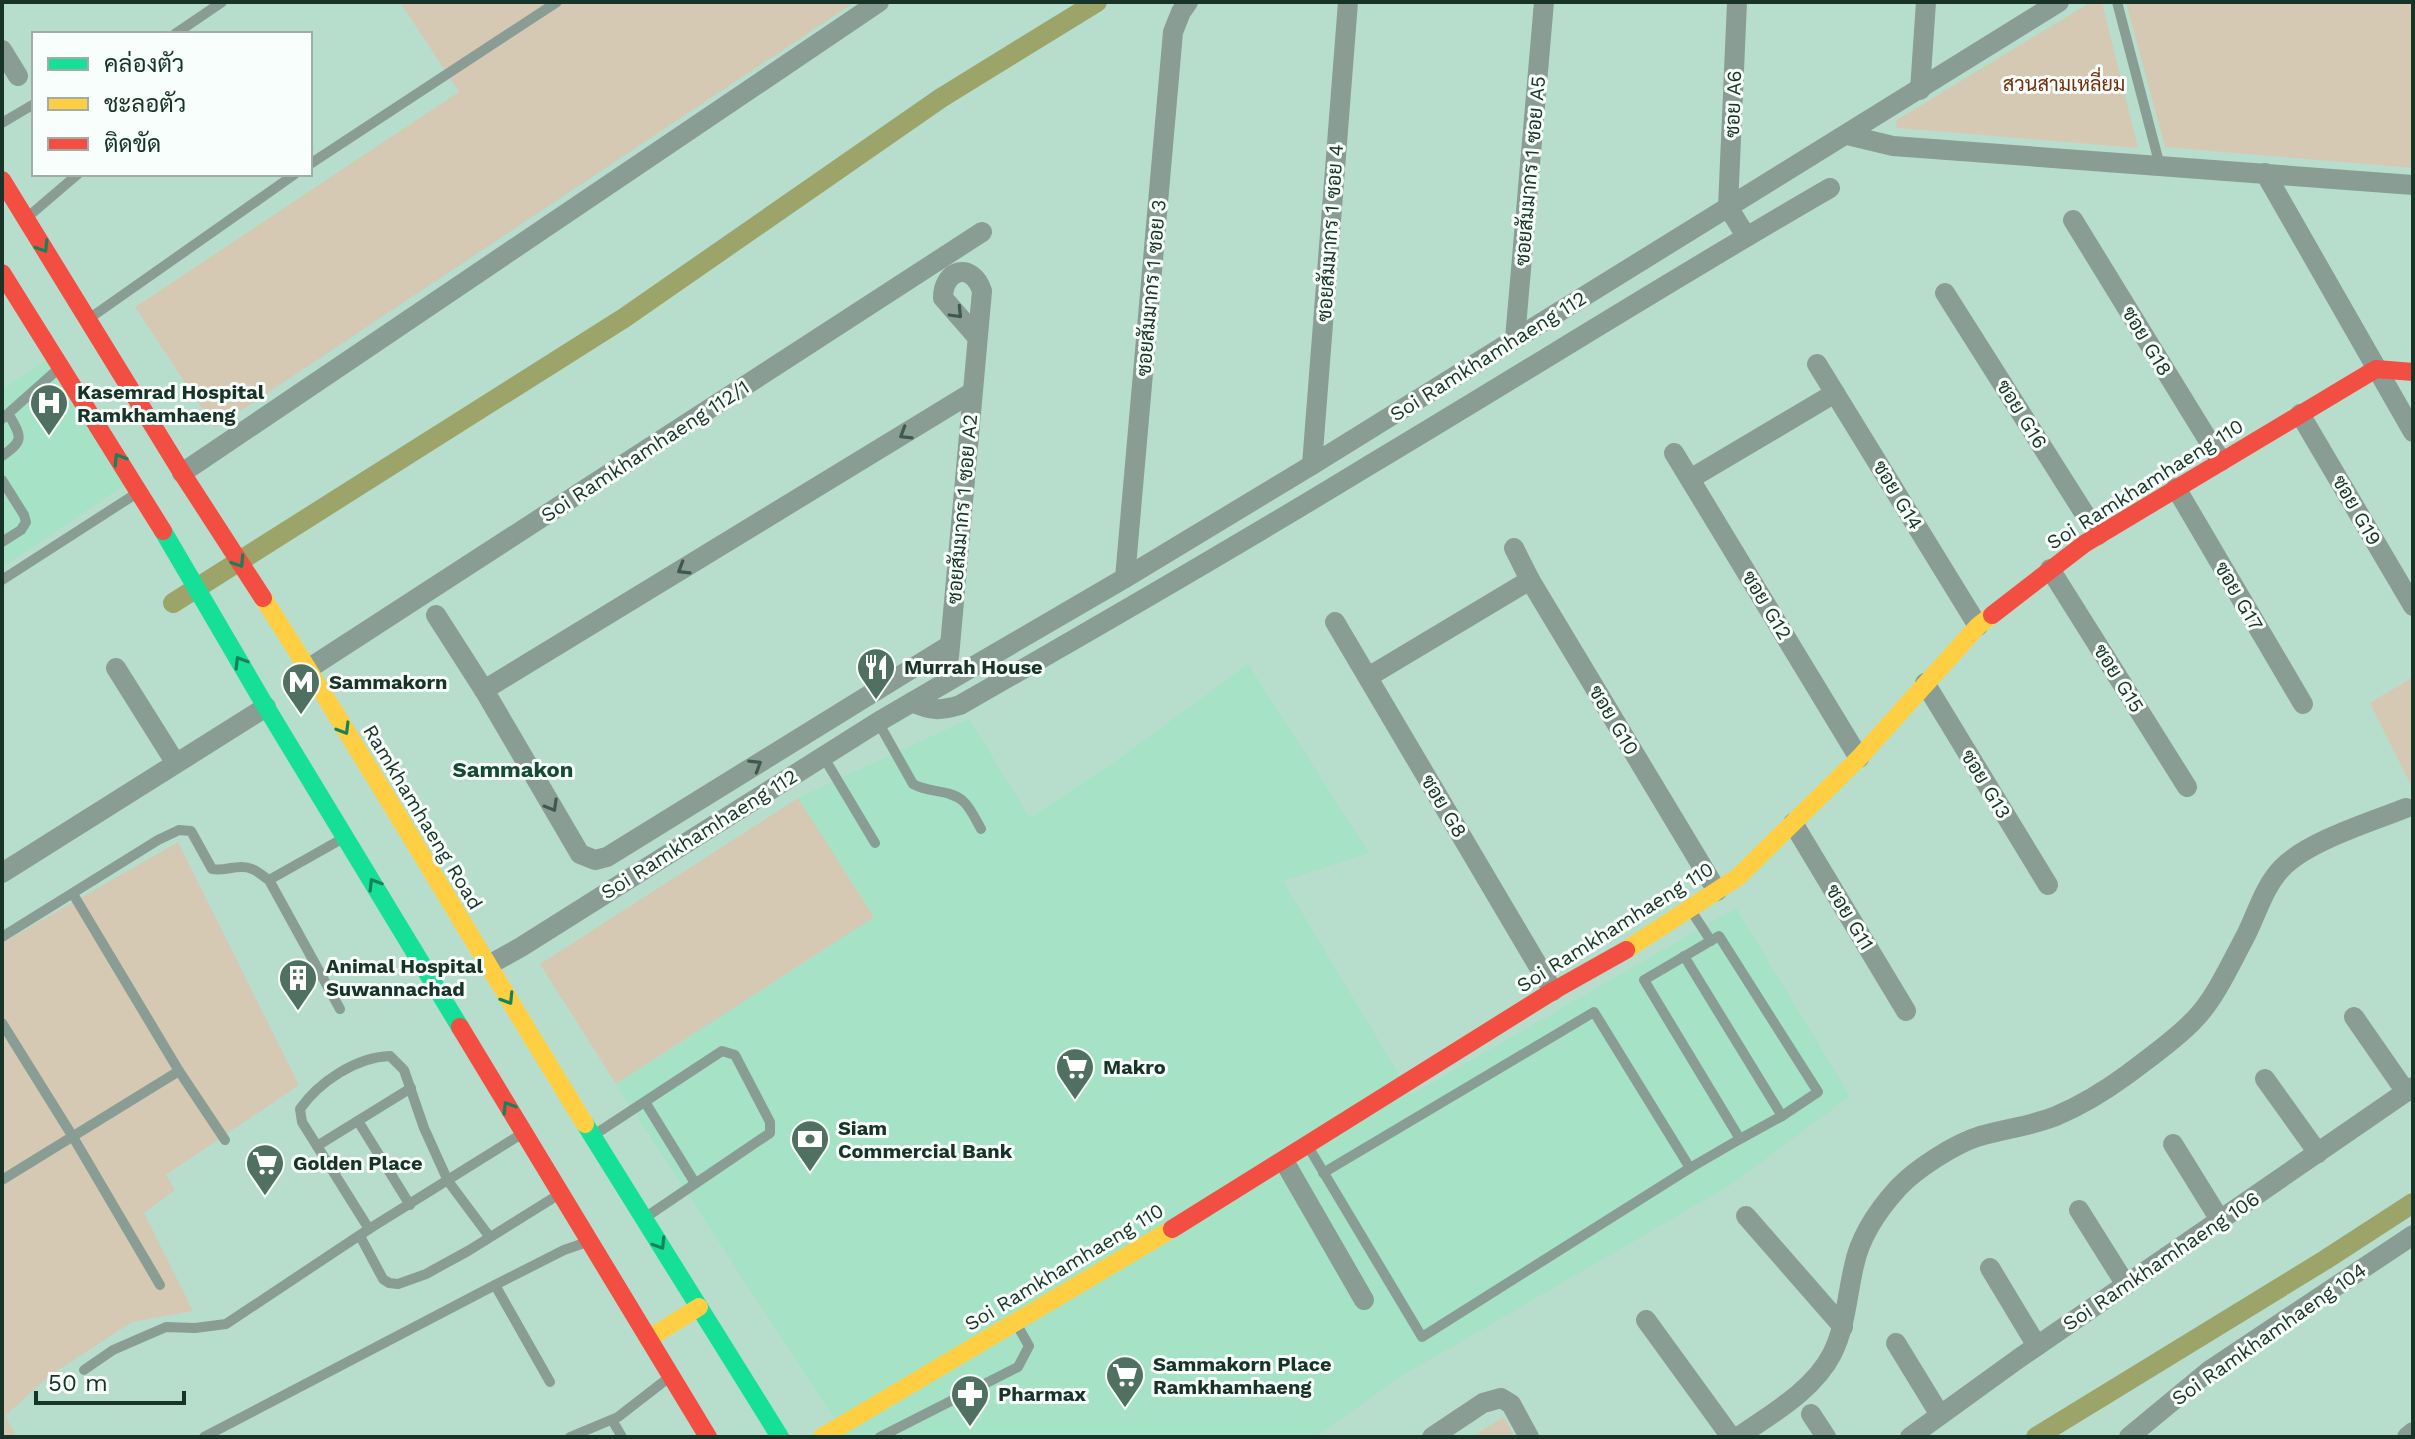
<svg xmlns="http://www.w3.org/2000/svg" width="2415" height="1439" font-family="'Work Sans',Sarabun,sans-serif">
	<rect width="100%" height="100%" fill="#b7decc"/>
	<g fill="#a5e2c6">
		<path d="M48 359 126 484 2 567V389Z"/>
		<path d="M1248 664 1369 853 1283 881 1411 1095 1736 908 1850 1096 1732 1184 1400 1377 1316 1437H846L616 1084 874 917 798 798 969 719 1030 818 1116 761Z"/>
	</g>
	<g fill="#d5c9b3">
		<path d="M400 2H855L215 428 135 307 459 92Z"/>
		<path d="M2091 2H2102L2138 148 1897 128 1895 121Z"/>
		<path d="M2126 2H2413V168L2165 147Z"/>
		<path d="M2413 677V789L2370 703Z"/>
		<path d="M798 798 874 917 616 1084 540 964Z"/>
		<path d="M178 842 299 1085 166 1175 175 1190 144 1213 193 1311 132 1322 48 1377 5 1416 17 1437H2V943Z"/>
		<path d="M1504 1417 1515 1437H1471Z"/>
	</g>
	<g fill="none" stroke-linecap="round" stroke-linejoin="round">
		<g stroke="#9ca469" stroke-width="20">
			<path d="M173 603 624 318 941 98 1097 2"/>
			<path d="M2036 1437 2325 1260 2413 1203"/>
		</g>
		<g stroke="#8a9d94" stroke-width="10">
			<path d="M2117 2 2160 166"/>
			<path d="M175 34 222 2"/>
			<path d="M2 123 34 104"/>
			<path d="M310 164 557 2"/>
			<path d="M30 215 78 174"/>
			<path d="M90 318 295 174"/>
			<path d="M2 419 57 370"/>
			<path d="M2 456C24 441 22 437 9 415"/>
			<path d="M2 480 24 515 26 522 21 530 2 542"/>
			<path d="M2 580 134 495"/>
			<path d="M878 722 913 784C928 793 949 789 963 801 970 807 976 820 981 829"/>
			<path d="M823 756 875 843"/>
			<path d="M269 880 340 840"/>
			<path d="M1690 909 1711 941"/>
			<path d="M2 937 158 840 179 830 191 831 212 869C225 872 239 863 252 869 258 871 264 877 269 880L340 1009"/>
			<path d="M1684 956 1782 1116"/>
			<path d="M2 1023 73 1137 160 1285"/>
			<path d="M179 1071 225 1140"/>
			<path d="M645 1102 695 1183"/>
			<path d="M358 1121 410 1205"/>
			<path d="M597 1133 722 1051 735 1055 770 1122V1133L649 1215"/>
			<path d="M317 1146 411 1088"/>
			<path d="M1309 1148 1422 1337 1690 1168"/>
			<path d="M1323 1173 1594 1012 1690 1168 1740 1139 1644 980 1719 936 1818 1092 1782 1116 1740 1139"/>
			<path d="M2 1180 179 1071 73 894"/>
			<path d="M369 1229 302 1122 300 1109C319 1082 356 1057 390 1056L404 1070 424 1128 448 1181 489 1236"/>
			<path d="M360 1236 383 1279 389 1283 398 1284 426 1274 468 1251 558 1195"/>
			<path d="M495 1285 550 1382"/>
			<path d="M84 1370 113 1350 166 1327 195 1328 226 1324 369 1229 520 1135"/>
			<path d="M612 1420 622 1437"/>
			<path d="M204 1437 495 1285 564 1250 587 1242"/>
			<path d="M570 1437 618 1417 667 1379"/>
			<path d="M880 1437 1018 1367 1029 1346 1016 1323"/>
		</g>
		<g stroke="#8a9d94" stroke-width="20">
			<path d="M1737 2 1728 207 1746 236"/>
			<path d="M2 50 18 76"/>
			<path d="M1920 90 1926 2"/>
			<path d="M1847 135 1893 146 2413 185"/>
			<path d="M2265 173 2413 432"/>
			<path d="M2073 220 2221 461"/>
			<path d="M1945 293 2098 535"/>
			<path d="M1515 339 1544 2"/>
			<path d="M1817 364 1978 626"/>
			<path d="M2300 414 2413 606"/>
			<path d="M1674 453 1859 758"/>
			<path d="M1312 465 1348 2"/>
			<path d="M182 473 879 2"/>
			<path d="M1690 479 1835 393"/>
			<path d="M2176 488 2303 704"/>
			<path d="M1514 548 1530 580 1717 891"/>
			<path d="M2050 569 2187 787"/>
			<path d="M1125 578 1173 32 1181 12 1188 2"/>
			<path d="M436 615 484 690 580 854 595 860 607 857 950 645"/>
			<path d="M1335 622 1553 991"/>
			<path d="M949 657 982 291C972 261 943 269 943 298L977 337"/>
			<path d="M116 668 175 762"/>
			<path d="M308 669 982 232"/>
			<path d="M1368 677 1530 580"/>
			<path d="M1925 683 2048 885"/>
			<path d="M484 690 971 393"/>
			<path d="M912 702C931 711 940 711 960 705 1095 628 1230 550 1363 469 1519 376 1672 279 1830 188"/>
			<path d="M1793 823 1906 1011"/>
			<path d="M2 873 266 707"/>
			<path d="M487 966 521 947 878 722 1125 578 1312 465 2059 2"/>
			<path d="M2354 1017 2406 1092"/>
			<path d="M2265 1079 2318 1153"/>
			<path d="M2173 1144 2220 1220"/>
			<path d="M1284 1161 1364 1300"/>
			<path d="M2079 1210 2126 1285"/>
			<path d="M1746 1216 1843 1327"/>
			<path d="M1990 1268 2037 1346"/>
			<path d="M1646 1320 1731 1437"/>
			<path d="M1896 1343 1940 1415"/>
			<path d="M1811 1414 1826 1437"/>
			<path d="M1432 1437 1483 1403 1501 1398 1511 1404 1529 1437"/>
			<path d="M1738 1437C1771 1414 1813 1391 1832 1354 1846 1326 1847 1295 1854 1266 1860 1236 1878 1210 1898 1188 1916 1169 1954 1144 1980 1136 2005 1129 2031 1126 2056 1116 2082 1105 2105 1091 2128 1074 2150 1057 2175 1040 2194 1020 2215 999 2231 963 2245 937 2257 914 2263 888 2282 868 2308 841 2371 822 2406 808"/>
			<path d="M1910 1437 2018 1359 2413 1087"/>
			<path d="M2129 1437 2210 1370 2413 1235"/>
			<path d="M2407 1437 2413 1432"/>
		</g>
		<g stroke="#16e098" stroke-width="18">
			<path d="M163 531 266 707 460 1027"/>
			<path d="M585 1124 780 1437"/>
		</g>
		<g stroke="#ffcf43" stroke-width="18">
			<path d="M263 598C374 771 477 949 585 1124"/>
			<path d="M1626 950 1738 877 1859 758 1978 626 1992 615"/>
			<path d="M648 1339 699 1307"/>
			<path d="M822 1437 1172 1229"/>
		</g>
		<g stroke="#f24e42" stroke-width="18">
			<path d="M2 180 182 473 263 598"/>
			<path d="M2 273 163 531"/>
			<path d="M1992 615 2084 544 2376 369 2413 372"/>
			<path d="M460 1027 708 1437"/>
			<path d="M1172 1229 1553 991 1626 950"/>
		</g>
	</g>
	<defs><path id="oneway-chevron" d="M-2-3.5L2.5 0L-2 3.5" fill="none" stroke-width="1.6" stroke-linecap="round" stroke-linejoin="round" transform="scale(2)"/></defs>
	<g stroke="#17815a">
		<use href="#oneway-chevron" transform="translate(43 247) rotate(58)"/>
		<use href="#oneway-chevron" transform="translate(119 459) rotate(-122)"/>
		<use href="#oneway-chevron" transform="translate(239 562) rotate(57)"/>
		<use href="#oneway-chevron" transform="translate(240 662) rotate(-121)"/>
		<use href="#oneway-chevron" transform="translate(344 729) rotate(59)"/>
		<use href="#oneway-chevron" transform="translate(374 884) rotate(-121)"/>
		<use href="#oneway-chevron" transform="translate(508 999) rotate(58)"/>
		<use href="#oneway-chevron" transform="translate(508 1107) rotate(-121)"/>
		<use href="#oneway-chevron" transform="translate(660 1244) rotate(58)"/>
	</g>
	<g stroke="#40594e">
		<use href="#oneway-chevron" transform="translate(957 313) rotate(46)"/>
		<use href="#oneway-chevron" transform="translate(905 434) rotate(149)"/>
		<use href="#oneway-chevron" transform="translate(683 569) rotate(149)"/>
		<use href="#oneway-chevron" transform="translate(756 765) rotate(-32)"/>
		<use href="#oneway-chevron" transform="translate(552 806) rotate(60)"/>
	</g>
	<defs>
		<symbol id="hospital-pin" viewBox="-11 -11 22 30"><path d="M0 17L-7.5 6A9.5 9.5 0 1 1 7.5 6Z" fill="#507061" stroke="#f8fefb"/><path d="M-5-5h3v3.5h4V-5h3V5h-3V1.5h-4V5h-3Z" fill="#fff"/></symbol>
		<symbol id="restaurant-pin" viewBox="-11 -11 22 30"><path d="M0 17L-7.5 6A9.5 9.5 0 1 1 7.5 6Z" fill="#507061" stroke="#f8fefb"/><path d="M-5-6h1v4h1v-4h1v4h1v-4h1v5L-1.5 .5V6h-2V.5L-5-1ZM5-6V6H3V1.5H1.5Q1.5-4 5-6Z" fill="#fff"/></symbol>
		<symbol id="metro-pin" viewBox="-11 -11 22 30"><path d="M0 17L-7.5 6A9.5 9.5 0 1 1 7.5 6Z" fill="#507061" stroke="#f8fefb"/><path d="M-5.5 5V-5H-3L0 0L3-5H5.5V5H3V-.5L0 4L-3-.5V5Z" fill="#fff"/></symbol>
		<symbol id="building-pin" viewBox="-11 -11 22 30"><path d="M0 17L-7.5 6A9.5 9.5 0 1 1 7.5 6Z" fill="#507061" stroke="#f8fefb"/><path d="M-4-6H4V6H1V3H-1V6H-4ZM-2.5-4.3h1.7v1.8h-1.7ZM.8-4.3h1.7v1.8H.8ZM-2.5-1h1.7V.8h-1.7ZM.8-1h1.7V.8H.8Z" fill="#fff"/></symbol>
		<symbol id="supermarket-pin" viewBox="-11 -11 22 30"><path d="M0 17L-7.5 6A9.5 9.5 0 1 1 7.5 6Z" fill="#507061" stroke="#f8fefb"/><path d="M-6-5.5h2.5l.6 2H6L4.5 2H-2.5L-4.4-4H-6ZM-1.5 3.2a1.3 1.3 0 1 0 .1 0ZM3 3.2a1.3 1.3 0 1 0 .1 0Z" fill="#fff"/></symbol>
		<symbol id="bank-pin" viewBox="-11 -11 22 30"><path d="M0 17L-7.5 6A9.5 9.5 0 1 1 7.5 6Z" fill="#507061" stroke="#f8fefb"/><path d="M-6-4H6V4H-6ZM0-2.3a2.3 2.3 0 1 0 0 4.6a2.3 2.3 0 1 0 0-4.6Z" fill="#fff"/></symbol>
		<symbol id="pharmacy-pin" viewBox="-11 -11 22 30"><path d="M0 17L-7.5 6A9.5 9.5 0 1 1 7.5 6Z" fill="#507061" stroke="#f8fefb"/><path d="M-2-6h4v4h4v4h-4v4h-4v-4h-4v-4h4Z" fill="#fff"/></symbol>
	</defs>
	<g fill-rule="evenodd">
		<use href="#hospital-pin" x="27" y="381" width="44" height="60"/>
		<use href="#restaurant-pin" x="854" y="645" width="44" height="60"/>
		<use href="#metro-pin" x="279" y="660" width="44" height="60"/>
		<use href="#building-pin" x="276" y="956" width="44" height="60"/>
		<use href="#supermarket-pin" x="1053" y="1045" width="44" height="60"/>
		<use href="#bank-pin" x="788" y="1117" width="44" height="60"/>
		<use href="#supermarket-pin" x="243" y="1141" width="44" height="60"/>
		<use href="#supermarket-pin" x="1103" y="1353" width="44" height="60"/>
		<use href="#pharmacy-pin" x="948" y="1372" width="44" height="60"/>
	</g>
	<g text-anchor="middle" stroke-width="6" stroke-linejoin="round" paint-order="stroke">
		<g font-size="20" fill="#72310e" stroke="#f8fefb">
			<text x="2064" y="91">สวนสามเหลี่ยม</text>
		</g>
		<g font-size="20" fill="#183428" stroke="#f8fefb">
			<text transform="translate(1733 104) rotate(-88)" y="7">ซอย A6</text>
			<text transform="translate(1530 171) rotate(-85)" y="7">ซอยสัมมากร 1 ซอย A5</text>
			<text transform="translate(1330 233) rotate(-86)" y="7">ซอยสัมมากร 1 ซอย 4</text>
			<text transform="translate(1151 288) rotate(-85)" y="7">ซอยสัมมากร 1 ซอย 3</text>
			<text transform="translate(2147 341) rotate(59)" y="7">ซอย G18</text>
			<text transform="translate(1488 356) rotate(-32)" y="7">Soi Ramkhamhaeng 112</text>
			<text transform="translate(2022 414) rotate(58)" y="7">ซอย G16</text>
			<text transform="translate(645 451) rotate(-33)" y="7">Soi Ramkhamhaeng 112/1</text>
			<text transform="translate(2145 484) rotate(-32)" y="7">Soi Ramkhamhaeng 110</text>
			<text transform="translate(1898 495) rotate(59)" y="7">ซอย G14</text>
			<text transform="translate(962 509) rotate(-85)" y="7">ซอยสัมมากร 1 ซอย A2</text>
			<text transform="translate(2357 510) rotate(60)" y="7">ซอย G19</text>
			<text transform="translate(2239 596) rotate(60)" y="7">ซอย G17</text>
			<text transform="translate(1767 605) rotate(59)" y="7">ซอย G12</text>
			<text transform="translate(2119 678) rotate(58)" y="7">ซอย G15</text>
			<text transform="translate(1614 720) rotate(59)" y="7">ซอย G10</text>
			<text transform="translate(1986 784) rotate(59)" y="7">ซอย G13</text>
			<text transform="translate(1444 806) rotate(59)" y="7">ซอย G8</text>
			<text transform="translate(423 817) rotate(59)" y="7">Ramkhamhaeng Road</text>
			<text transform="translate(699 834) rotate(-32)" y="7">Soi Ramkhamhaeng 112</text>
			<text transform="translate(1850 917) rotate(59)" y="7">ซอย G11</text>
			<text transform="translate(1615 927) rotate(-32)" y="7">Soi Ramkhamhaeng 110</text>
			<text transform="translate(2161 1261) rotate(-34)" y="7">Soi Ramkhamhaeng 106</text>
			<text transform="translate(1064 1267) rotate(-31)" y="7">Soi Ramkhamhaeng 110</text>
			<text transform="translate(2269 1334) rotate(-35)" y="7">Soi Ramkhamhaeng 104</text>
		</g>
		<g font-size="20" font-weight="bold" fill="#183428" stroke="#f8fefb" text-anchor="start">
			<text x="77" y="399">Kasemrad Hospital<tspan x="77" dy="23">Ramkhamhaeng</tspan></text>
			<text x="904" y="674">Murrah House</text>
			<text x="329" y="689">Sammakorn</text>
			<text x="326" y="973">Animal Hospital<tspan x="326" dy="23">Suwannachad</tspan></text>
			<text x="1103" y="1074">Makro</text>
			<text x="838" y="1135">Siam<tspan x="838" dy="23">Commercial Bank</tspan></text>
			<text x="293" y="1170">Golden Place</text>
			<text x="1153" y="1371">Sammakorn Place<tspan x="1153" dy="23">Ramkhamhaeng</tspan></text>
			<text x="998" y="1401">Pharmax</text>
		</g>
		<g font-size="22" font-weight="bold" fill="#154a36" stroke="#f8fefb">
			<text x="513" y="777">Sammakon</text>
		</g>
	</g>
	<rect width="2415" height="1439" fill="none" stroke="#183428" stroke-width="8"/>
	<rect x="32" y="32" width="280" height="144" fill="#f8fefb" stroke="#9eada7" stroke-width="2"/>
	<rect x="48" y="58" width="40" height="12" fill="#16e098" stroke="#9eada7" stroke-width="2"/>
	<text x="104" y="72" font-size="24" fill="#183428">คล่องตัว</text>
	<rect x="48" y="98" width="40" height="12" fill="#ffcf43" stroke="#9eada7" stroke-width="2"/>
	<text x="104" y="112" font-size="24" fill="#183428">ชะลอตัว</text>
	<rect x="48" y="138" width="40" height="12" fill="#f24e42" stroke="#9eada7" stroke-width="2"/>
	<text x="104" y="152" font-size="24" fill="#183428">ติดขัด</text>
	<path d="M36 1391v12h148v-12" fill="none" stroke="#183428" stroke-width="4"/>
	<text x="48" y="1391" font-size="24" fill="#183428" stroke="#f8fefb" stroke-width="6" paint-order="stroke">50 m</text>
</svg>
